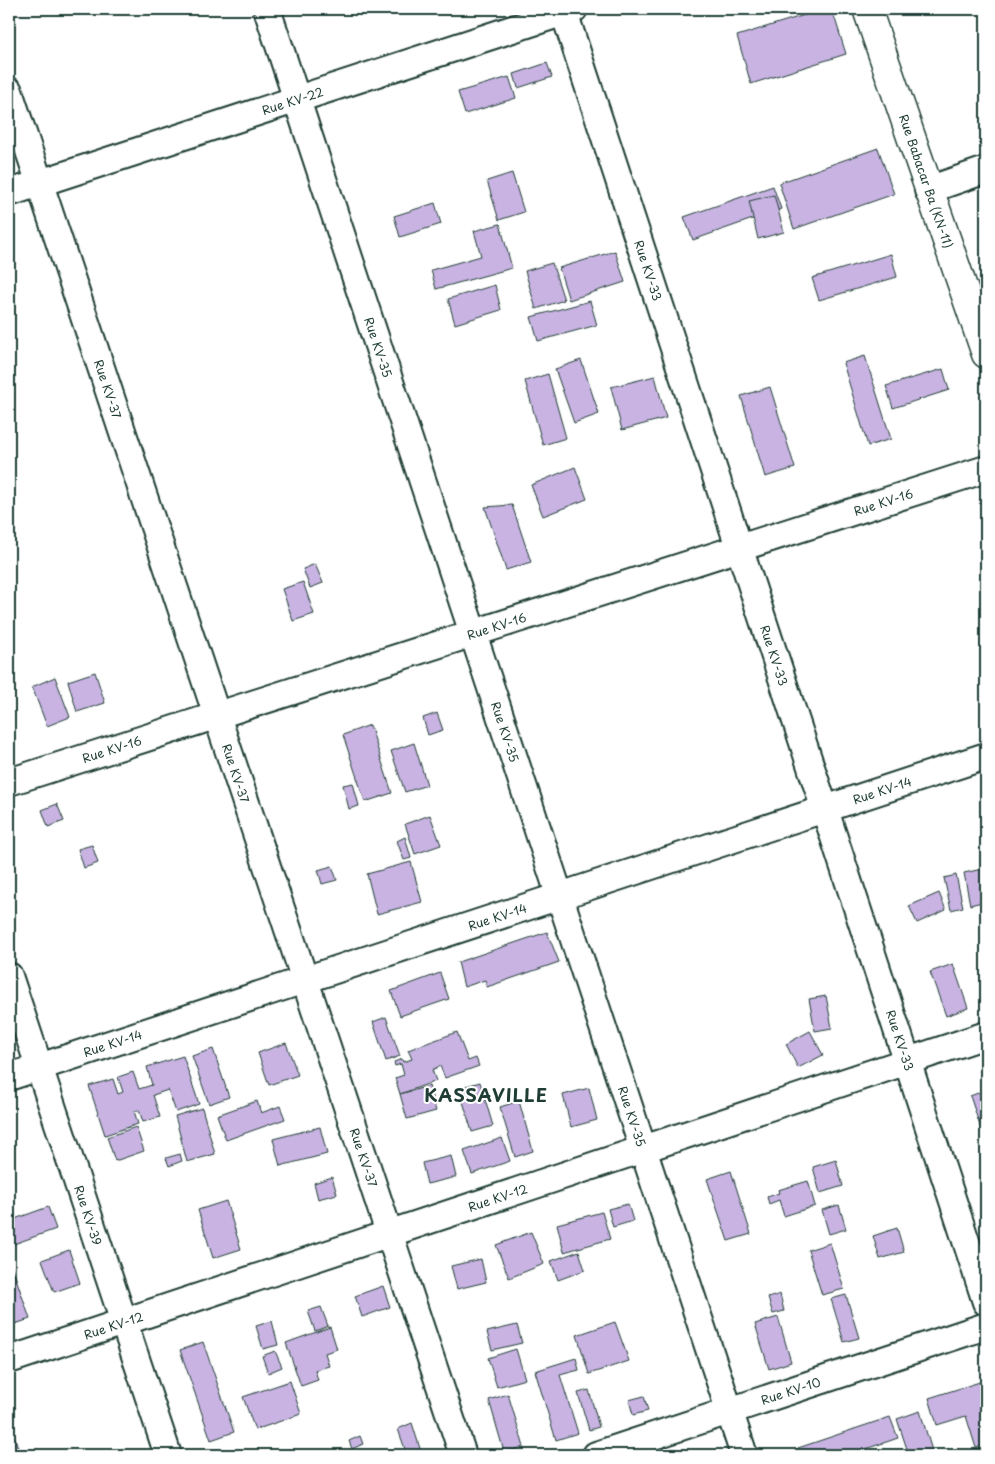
<svg xmlns="http://www.w3.org/2000/svg" width="995" height="1464" font-family="'Playpen Sans',sans-serif">
	<rect width="100%" height="100%" fill="#fff"/>
	<filter id="ink" filterUnits="userSpaceOnUse"><feTurbulence type="fractalNoise" baseFrequency=".02" numOctaves="2"/><feDisplacementMap in="SourceGraphic" scale="10" xChannelSelector="R" yChannelSelector="G"/><feConvolveMatrix kernelMatrix="1 2 1 2 8 2 1 2 1" color-interpolation-filters="sRGB"/></filter>
	<g filter="url(#ink)">
		<!-- building -->
		<g fill="#c8b3e2" stroke="#1f3d34">
			<path d="M824 9H832L846 54 751 84 737 36Z"/>
			<path d="M547 63 552 77 518 88 514 74Z"/>
			<path d="M509 77 516 98 465 114 458 92Z"/>
			<path d="M878 148 894 194 794 229 779 183Z"/>
			<path d="M512 173 524 212 499 220 487 181Z"/>
			<path d="M773 186 781 209 693 240 684 217Z"/>
			<path d="M774 195 784 232 758 239 749 201Z"/>
			<path d="M435 203 441 224 400 237 394 216Z"/>
			<path d="M500 224 512 268 436 289 431 270 481 256 474 231Z"/>
			<path d="M615 251 625 282 569 300 559 268Z"/>
			<path d="M891 254 897 277 819 300 812 278Z"/>
			<path d="M552 263 564 300 536 309 525 271Z"/>
			<path d="M495 285 501 310 455 324 448 299Z"/>
			<path d="M590 301 597 325 538 341 531 317Z"/>
			<path d="M865 356 891 439 868 446 843 363Z"/>
			<path d="M581 360 599 414 574 423 555 369Z"/>
			<path d="M943 369 949 390 893 408 886 386Z"/>
			<path d="M548 374 566 438 543 445 525 381Z"/>
			<path d="M655 376 666 418 622 430 611 387Z"/>
			<path d="M770 387 795 468 765 477 741 396Z"/>
			<path d="M575 467 587 499 543 516 531 485Z"/>
			<path d="M512 505 531 562 506 570 485 507Z"/>
			<path d="M315 564 323 583 310 588 303 569Z"/>
			<path d="M303 582 314 614 293 621 282 589Z"/>
			<path d="M95 672 105 703 77 712 68 681Z"/>
			<path d="M55 677 70 717 47 726 32 687Z"/>
			<path d="M437 713 443 730 428 735 423 718Z"/>
			<path d="M370 725 392 793 365 802 343 735Z"/>
			<path d="M414 743 427 785 405 792 391 751Z"/>
			<path d="M353 783 359 806 349 809 343 785Z"/>
			<path d="M57 804 64 821 48 827 42 810Z"/>
			<path d="M430 815 441 845 415 854 405 824Z"/>
			<path d="M405 837 411 858 404 860 397 841Z"/>
			<path d="M92 845 98 863 84 868 78 849Z"/>
			<path d="M411 862 422 902 377 914 367 874Z"/>
			<path d="M332 866 337 880 322 884 318 870Z"/>
			<path d="M982 869 986 901 970 905 964 873Z"/>
			<path d="M956 875 963 907 951 910 944 878Z"/>
			<path d="M939 893 946 910 917 923 909 906Z"/>
			<path d="M547 932 559 962 487 987 485 980 464 987 458 962Z"/>
			<path d="M953 964 968 1008 946 1016 930 972Z"/>
			<path d="M440 973 449 999 400 1016 391 991Z"/>
			<path d="M826 996 832 1028 815 1031 809 999Z"/>
			<path d="M386 1017 400 1056 386 1061 373 1022Z"/>
			<path d="M810 1031 823 1055 798 1068 786 1044Z"/>
			<path d="M457 1032 468 1061 476 1058 479 1066 445 1078 440 1066 432 1070 436 1081 400 1094 395 1078 404 1075 401 1064 395 1066 394 1062 402 1059 403 1062 412 1059 408 1050Z"/>
			<path d="M286 1043 298 1075 269 1085 258 1053Z"/>
			<path d="M213 1049 229 1097 209 1104 192 1056Z"/>
			<path d="M183 1056 199 1104 176 1112 168 1090 153 1095 160 1117 143 1122 139 1110 134 1111 138 1124 105 1135 89 1086 113 1079 118 1094 123 1092 118 1077 133 1072 139 1089 152 1085 147 1067Z"/>
			<path d="M480 1082 493 1126 472 1132 459 1088Z"/>
			<path d="M429 1086 436 1111 407 1119 400 1094Z"/>
			<path d="M589 1088 597 1120 571 1127 563 1095Z"/>
			<path d="M986 1090V1144L970 1096Z"/>
			<path d="M257 1101 261 1113 280 1106 285 1119 226 1140 217 1115Z"/>
			<path d="M519 1101 533 1151 515 1157 500 1107Z"/>
			<path d="M202 1108 215 1154 187 1162 175 1116Z"/>
			<path d="M136 1127 144 1151 115 1161 107 1137Z"/>
			<path d="M320 1127 327 1154 280 1166 273 1139Z"/>
			<path d="M502 1138 510 1161 472 1174 464 1151Z"/>
			<path d="M180 1154 182 1161 169 1166 166 1158Z"/>
			<path d="M451 1156 456 1177 427 1184 422 1163Z"/>
			<path d="M836 1160 843 1186 820 1193 813 1167Z"/>
			<path d="M731 1171 751 1234 728 1241 707 1179Z"/>
			<path d="M332 1177 337 1194 318 1199 314 1183Z"/>
			<path d="M808 1181 815 1206 784 1216 779 1200 769 1204 767 1197 779 1193 778 1190Z"/>
			<path d="M226 1201 241 1249 213 1258 198 1210Z"/>
			<path d="M628 1204 633 1221 613 1227 608 1209Z"/>
			<path d="M839 1205 846 1229 829 1234 822 1210Z"/>
			<path d="M48 1207 56 1229 11 1245 9 1221Z"/>
			<path d="M602 1212 610 1239 564 1252 557 1224Z"/>
			<path d="M897 1228 904 1252 880 1259 873 1236Z"/>
			<path d="M531 1232 544 1264 509 1278 496 1245Z"/>
			<path d="M830 1243 844 1289 822 1295 808 1250Z"/>
			<path d="M69 1250 80 1283 54 1292 42 1260Z"/>
			<path d="M579 1251 585 1270 558 1280 551 1261Z"/>
			<path d="M9 1258 30 1319 9 1326Z"/>
			<path d="M481 1259 486 1282 457 1289 451 1266Z"/>
			<path d="M383 1286 390 1307 362 1317 355 1296Z"/>
			<path d="M780 1294 784 1311 773 1314 768 1298Z"/>
			<path d="M846 1295 859 1338 844 1342 831 1299Z"/>
			<path d="M321 1307 328 1326 315 1331 308 1311Z"/>
			<path d="M778 1317 791 1362 769 1369 755 1324Z"/>
			<path d="M272 1321 278 1345 263 1349 256 1326Z"/>
			<path d="M615 1322 629 1361 589 1374 577 1335Z"/>
			<path d="M517 1325 522 1343 492 1350 487 1332Z"/>
			<path d="M330 1327 337 1349 325 1353 329 1366 315 1370 318 1380 301 1386 286 1343Z"/>
			<path d="M203 1342 234 1432 211 1440 180 1350Z"/>
			<path d="M516 1349 525 1379 497 1387 488 1358Z"/>
			<path d="M275 1351 282 1367 268 1373 262 1356Z"/>
			<path d="M576 1358 579 1370 560 1375 578 1433 556 1440 535 1371Z"/>
			<path d="M986 1380V1445L976 1448 966 1416 937 1425 929 1398Z"/>
			<path d="M290 1381 301 1414 255 1430 243 1397Z"/>
			<path d="M589 1390 599 1427 589 1430 578 1393Z"/>
			<path d="M508 1394 524 1447 504 1452 489 1400Z"/>
			<path d="M644 1396 648 1411 633 1415 629 1400Z"/>
			<path d="M920 1411 933 1454 909 1455 897 1419Z"/>
			<path d="M9 1414 16 1441 20 1455H9Z"/>
			<path d="M890 1417 898 1438 848 1455H801L798 1448Z"/>
			<path d="M412 1423 422 1455H407L398 1429Z"/>
			<path d="M360 1436 363 1444 352 1449 349 1441Z"/>
			<path d="M986 1447V1455H966Z"/>
			<path d="M898 1450 899 1455H882Z"/>
		</g>
		<g fill="none" stroke-linecap="round" stroke-linejoin="round">
			<defs>
				<g id="street">
					<path id="s1" d="M267 9 744 1455"/>
					<path id="s2" d="M563 9 986 1302"/>
					<path id="s3" d="M9 91 463 1455"/>
					<path d="M928 190 986 170"/>
					<path id="s4" d="M9 193 574 9"/>
					<path id="s5" d="M9 782 986 469"/>
					<path id="s6" d="M9 976 168 1455"/>
					<path id="s7" d="M9 1077 986 756"/>
					<path id="s8" d="M9 1360 986 1035"/>
					<path id="s9" d="M596 1455 986 1326"/>
				</g>
				<g id="secondary">
					<path id="s10" d="M867 9 986 354"/>
				</g>
			</defs>
			<!-- street casing -->
			<use href="#street" stroke="#1f3d34" stroke-width="30"/>
			<!-- secondary casing -->
			<use href="#secondary" stroke="#1f3d34" stroke-width="31"/>
			<!-- street -->
			<use href="#street" stroke="#fff" stroke-width="26"/>
			<!-- secondary -->
			<use href="#secondary" stroke="#fff" stroke-width="28"/>
		</g>
	</g>
	<g text-anchor="middle" dominant-baseline="central" stroke-width="4" stroke-linejoin="round" paint-order="stroke">
		<!-- street labels -->
		<g font-size="12" fill="#1f3d34" stroke="#fff">
			<text stroke="none"><textPath href="#s4" startOffset="298">Rue KV-22</textPath></text>
			<text stroke="none"><textPath href="#s10" startOffset="182">Rue Babacar Ba (KN-11)</textPath></text>
			<text stroke="none"><textPath href="#s2" startOffset="275">Rue KV-33</textPath></text>
			<text stroke="none"><textPath href="#s1" startOffset="356">Rue KV-35</textPath></text>
			<text stroke="none"><textPath href="#s3" startOffset="314">Rue KV-37</textPath></text>
			<text stroke="none"><textPath href="#s5" startOffset="918">Rue KV-16</textPath></text>
			<text stroke="none"><textPath href="#s5" startOffset="512">Rue KV-16</textPath></text>
			<text stroke="none"><textPath href="#s2" startOffset="680">Rue KV-33</textPath></text>
			<text stroke="none"><textPath href="#s1" startOffset="761">Rue KV-35</textPath></text>
			<text stroke="none"><textPath href="#s5" startOffset="108">Rue KV-16</textPath></text>
			<text stroke="none"><textPath href="#s3" startOffset="719">Rue KV-37</textPath></text>
			<text stroke="none"><textPath href="#s7" startOffset="919">Rue KV-14</textPath></text>
			<text stroke="none"><textPath href="#s7" startOffset="514">Rue KV-14</textPath></text>
			<text stroke="none"><textPath href="#s2" startOffset="1085">Rue KV-33</textPath></text>
			<text stroke="none"><textPath href="#s7" startOffset="109">Rue KV-14</textPath></text>
			<text stroke="none"><textPath href="#s1" startOffset="1166">Rue KV-35</textPath></text>
			<text stroke="none"><textPath href="#s3" startOffset="1124">Rue KV-37</textPath></text>
			<text stroke="none"><textPath href="#s8" startOffset="515">Rue KV-12</textPath></text>
			<text stroke="none"><textPath href="#s6" startOffset="252">Rue KV-39</textPath></text>
			<text stroke="none"><textPath href="#s8" startOffset="110">Rue KV-12</textPath></text>
			<text stroke="none"><textPath href="#s9" startOffset="205">Rue KV-10</textPath></text>
		</g>
		<!-- district labels -->
		<g font-size="18" font-weight="bold" letter-spacing="1" fill="#1f3d34" stroke="#fff">
			<text x="486" y="1094">KASSAVILLE</text>
		</g>
	</g>
	<!-- margin -->
	<rect width="995" height="1464" fill="none" stroke="#fff" stroke-width="30"/>
	<rect x="15" y="15" width="965" height="1434" fill="none" stroke="#1f3d34" stroke-width="2" filter="url(#ink)"/>
</svg>
